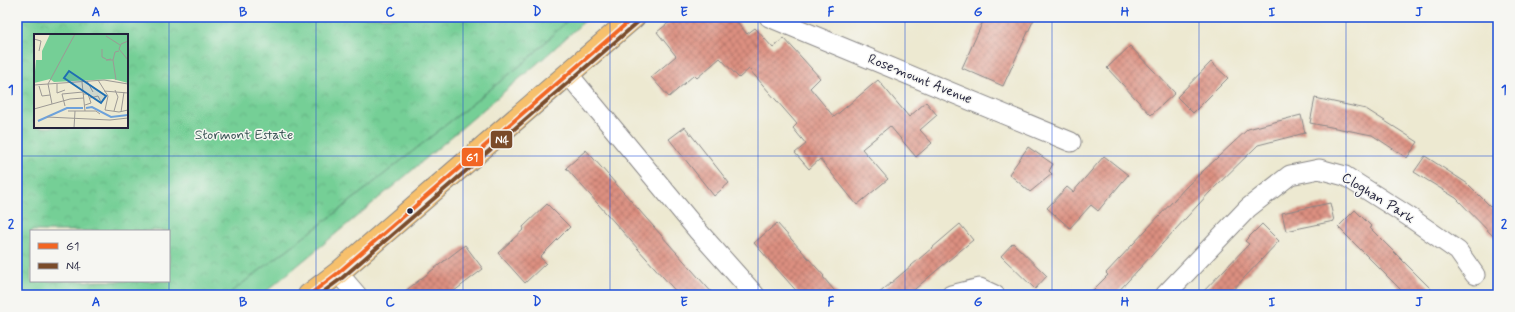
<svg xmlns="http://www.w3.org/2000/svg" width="1515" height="312" font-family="Mynerve,sans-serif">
	<defs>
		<pattern id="park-crowns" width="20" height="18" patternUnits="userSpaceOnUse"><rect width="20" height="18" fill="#75cf96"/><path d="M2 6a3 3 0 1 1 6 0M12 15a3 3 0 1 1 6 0" fill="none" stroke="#65b182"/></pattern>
		<pattern id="building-cross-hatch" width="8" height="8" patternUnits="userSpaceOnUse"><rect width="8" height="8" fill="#dc8f80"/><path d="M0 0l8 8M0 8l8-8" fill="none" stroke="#b2746a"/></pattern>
	</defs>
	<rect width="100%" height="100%" fill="#f6f6f2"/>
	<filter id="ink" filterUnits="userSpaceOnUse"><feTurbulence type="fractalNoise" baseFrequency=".025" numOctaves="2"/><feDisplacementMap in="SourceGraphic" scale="8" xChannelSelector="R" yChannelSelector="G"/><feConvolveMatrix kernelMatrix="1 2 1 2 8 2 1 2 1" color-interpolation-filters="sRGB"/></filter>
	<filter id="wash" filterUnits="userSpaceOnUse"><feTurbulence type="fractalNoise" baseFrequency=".012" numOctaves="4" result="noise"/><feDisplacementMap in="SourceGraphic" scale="16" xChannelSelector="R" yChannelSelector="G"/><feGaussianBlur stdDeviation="0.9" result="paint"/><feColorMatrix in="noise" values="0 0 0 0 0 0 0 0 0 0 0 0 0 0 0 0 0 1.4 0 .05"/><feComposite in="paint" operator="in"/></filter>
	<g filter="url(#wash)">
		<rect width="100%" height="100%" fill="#ede9d1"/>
		<!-- grass -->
		<path fill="#75cf96" stroke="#4c7868" d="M571 17H589L546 56 403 178 262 295H227L333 215 527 60Z"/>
		<!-- park -->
		<path fill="url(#park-crowns)" stroke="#4c7868" fill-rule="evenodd" d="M17 17H571L527 60 333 215 227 295H17ZM35 35H127V127H35ZM31 231H169V281H31Z"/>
		<g id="blocks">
			<!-- building -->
			<g fill="url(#building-cross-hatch)">
				<path d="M676 17H733L747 34 755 28 773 48 784 38 820 78 810 88 834 117 878 80 909 117 926 102 937 115 920 130 932 143 916 157 890 126 862 149 888 179 857 205 820 159 809 169 795 153 806 144 793 128 797 124 749 69 739 78 720 58 697 78 694 75 669 97 651 77 676 56 657 32Z"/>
				<path d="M985 17H1035L1003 86 962 68Z"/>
				<path d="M1130 46 1175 93 1151 115 1107 68Z"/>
				<path d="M1211 62 1228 78 1193 113 1177 97Z"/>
				<path d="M1315 98 1366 109 1418 142 1407 158 1372 135 1310 123Z"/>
				<path d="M1301 115 1305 133 1258 145 1210 192 1115 295H1088L1108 275 1106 273 1187 186 1248 129Z"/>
				<path d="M685 127 729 183 714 196 669 139Z"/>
				<path d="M1028 147 1053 164 1049 171 1052 174 1030 192 1009 174Z"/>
				<path d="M586 150 714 295H679L566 168Z"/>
				<path d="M1104 156 1128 175 1098 211 1091 205 1070 228 1047 208 1067 187 1073 192Z"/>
				<path d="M1425 156 1468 184 1498 214V241L1456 198 1414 172Z"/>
				<path d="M1330 203 1334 221 1286 231 1282 213Z"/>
				<path d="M547 204 570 227 540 257 546 263 525 283 498 253 524 229 523 227Z"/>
				<path d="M1355 210 1372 227 1370 228 1437 295H1406L1338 227Z"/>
				<path d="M777 223 824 276 823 277 838 295H800L754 243Z"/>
				<path d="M960 224 973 240 936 271 908 295H877Z"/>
				<path d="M1262 224 1279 241 1228 295H1200L1249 244 1245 241Z"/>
				<path d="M1013 243 1047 276 1035 289 1001 256Z"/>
				<path d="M465 245 483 269 449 295H400Z"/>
			</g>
		</g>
	</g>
	<g filter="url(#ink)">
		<use href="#blocks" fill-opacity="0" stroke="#888686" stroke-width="1"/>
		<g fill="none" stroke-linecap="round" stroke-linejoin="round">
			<defs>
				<g id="minor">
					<path d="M769 17 1071 142"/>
					<path d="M569 75 698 231 755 295"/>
					<path d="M338 273 357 295"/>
					<path d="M951 295 980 288 995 295"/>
					<path d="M1165 295 1248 208 1290 175 1319 169 1345 176 1408 216 1458 251 1475 275"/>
				</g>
				<path id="trunk" d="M309 295 338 273 634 17"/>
			</defs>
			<!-- minor casing -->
			<use href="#minor" stroke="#888686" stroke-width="21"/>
			<!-- trunk casing -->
			<use href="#trunk" stroke="#888686" stroke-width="24"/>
			<!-- minor -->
			<use href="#minor" stroke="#fff" stroke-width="19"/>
			<!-- trunk -->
			<use href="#trunk" stroke="#f7c06c" stroke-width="22"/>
			<defs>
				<path id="bus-1" d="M309 295 338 273 634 17"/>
				<path id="bus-2" d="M319 295 342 278 638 22"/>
			</defs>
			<!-- bus-1 casing -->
			<use href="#bus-1" stroke="#f6f6f2" stroke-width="7"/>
			<!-- bus-2 casing -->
			<use href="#bus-2" stroke="#f6f6f2" stroke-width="7"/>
			<!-- bus-1 -->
			<use href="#bus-1" stroke="#f26522" stroke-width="4"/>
			<!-- bus-2 -->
			<use href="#bus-2" stroke="#7a4b2a" stroke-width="4"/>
		</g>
	</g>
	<!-- grid -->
	<path fill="none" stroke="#1d4ed8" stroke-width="1" stroke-opacity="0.55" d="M169 17V295M316 17V295M463 17V295M610 17V295M758 17V295M905 17V295M1052 17V295M1199 17V295M1346 17V295M17 156H1498"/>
	<!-- markers -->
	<circle fill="#22223b" stroke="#f6f6f2" stroke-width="1.5" cx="410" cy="211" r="3.5"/>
	<g text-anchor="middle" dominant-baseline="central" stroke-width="3" stroke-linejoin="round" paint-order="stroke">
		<!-- street labels -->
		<g font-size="14" fill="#22223b" stroke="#f6f6f2">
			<text transform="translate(920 79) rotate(22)">Rosemount Avenue</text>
			<text transform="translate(1378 198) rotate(32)">Cloghan Park</text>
		</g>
		<!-- park labels -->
		<g font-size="14" fill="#3b5656" stroke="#f6f6f2">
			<text x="244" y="135">Stormont Estate</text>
		</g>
	</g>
	<!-- overview -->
	<g transform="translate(34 34)">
		<rect width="94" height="94" fill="#ede9d1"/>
		<path d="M16 0H94V49L79 45 20 48 16 45 0 49 2 26H8V17Z" fill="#75cf96"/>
		<path fill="none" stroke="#6ea2db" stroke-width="2" d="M52 74 58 73 77 83 94 81M4 87 33 74H49"/>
		<path fill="none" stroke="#9c9995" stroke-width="1" d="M72 2 86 11M0 5 7 7 5 17M94 7 87 10 85 15 94 26M68 15V23L72 25M77 25 72 26H79M64 46 74 62 71 76 85 78 94 76M82 46 79 26 81 18 85 17M53 47 59 58M48 48 51 77M14 50 41 0M14 50 18 70M23 50V59L31 56M0 51 70 46 94 50M5 52 8 62 16 61M70 57 94 59M49 60H54L57 69 51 71M56 64 64 62 67 68M31 72 28 60 49 58M0 75 36 65 50 64M34 77H62L66 80M80 77 84 63 81 56M87 78 90 58M13 83 76 86 94 84M6 94H31M40 94 41 77"/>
		<path fill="#1f6fb2" fill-opacity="0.15" stroke="#1f6fb2" stroke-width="2" d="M35 37 72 62 67 69 30 44Z"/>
		<rect width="94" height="94" fill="none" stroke="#22223b" stroke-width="2"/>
	</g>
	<g stroke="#f6f6f2" stroke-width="1.5">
		<rect x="490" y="130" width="23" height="19" rx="4" fill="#7a4b2a"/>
		<rect x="461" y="147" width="23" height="20" rx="4" fill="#f26522"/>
	</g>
	<g font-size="11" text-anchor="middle" font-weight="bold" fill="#fff">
		<text x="502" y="144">N4</text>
		<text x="472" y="161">G1</text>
	</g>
	<!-- margin -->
	<rect width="1515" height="312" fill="none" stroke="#f6f6f2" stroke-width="44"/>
	<!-- legend -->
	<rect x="30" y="230" width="140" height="52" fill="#f6f6f2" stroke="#a1a1a9"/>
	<rect x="38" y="243" width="20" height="6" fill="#f26522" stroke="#a1a1a9"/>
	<text x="66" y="250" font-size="12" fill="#22223b">G1</text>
	<rect x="38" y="263" width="20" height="6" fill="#7a4b2a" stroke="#a1a1a9"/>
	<text x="66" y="270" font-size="12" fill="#22223b">N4</text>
	<rect x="22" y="22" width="1471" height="268" fill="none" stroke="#1d4ed8" stroke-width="1.5"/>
	<g font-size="13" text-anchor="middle" font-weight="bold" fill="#1d4ed8">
		<text x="96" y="16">A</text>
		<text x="243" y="16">B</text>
		<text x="390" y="16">C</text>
		<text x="537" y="16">D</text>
		<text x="684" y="16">E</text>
		<text x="831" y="16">F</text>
		<text x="978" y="16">G</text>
		<text x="1125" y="16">H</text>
		<text x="1272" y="16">I</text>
		<text x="1419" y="16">J</text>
		<text x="11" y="94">1</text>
		<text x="1504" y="94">1</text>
		<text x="11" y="228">2</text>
		<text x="1504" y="228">2</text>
		<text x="96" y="306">A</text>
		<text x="243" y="306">B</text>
		<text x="390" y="306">C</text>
		<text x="537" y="306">D</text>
		<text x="684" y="306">E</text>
		<text x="831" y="306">F</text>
		<text x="978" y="306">G</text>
		<text x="1125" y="306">H</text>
		<text x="1272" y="306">I</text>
		<text x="1419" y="306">J</text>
	</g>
</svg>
